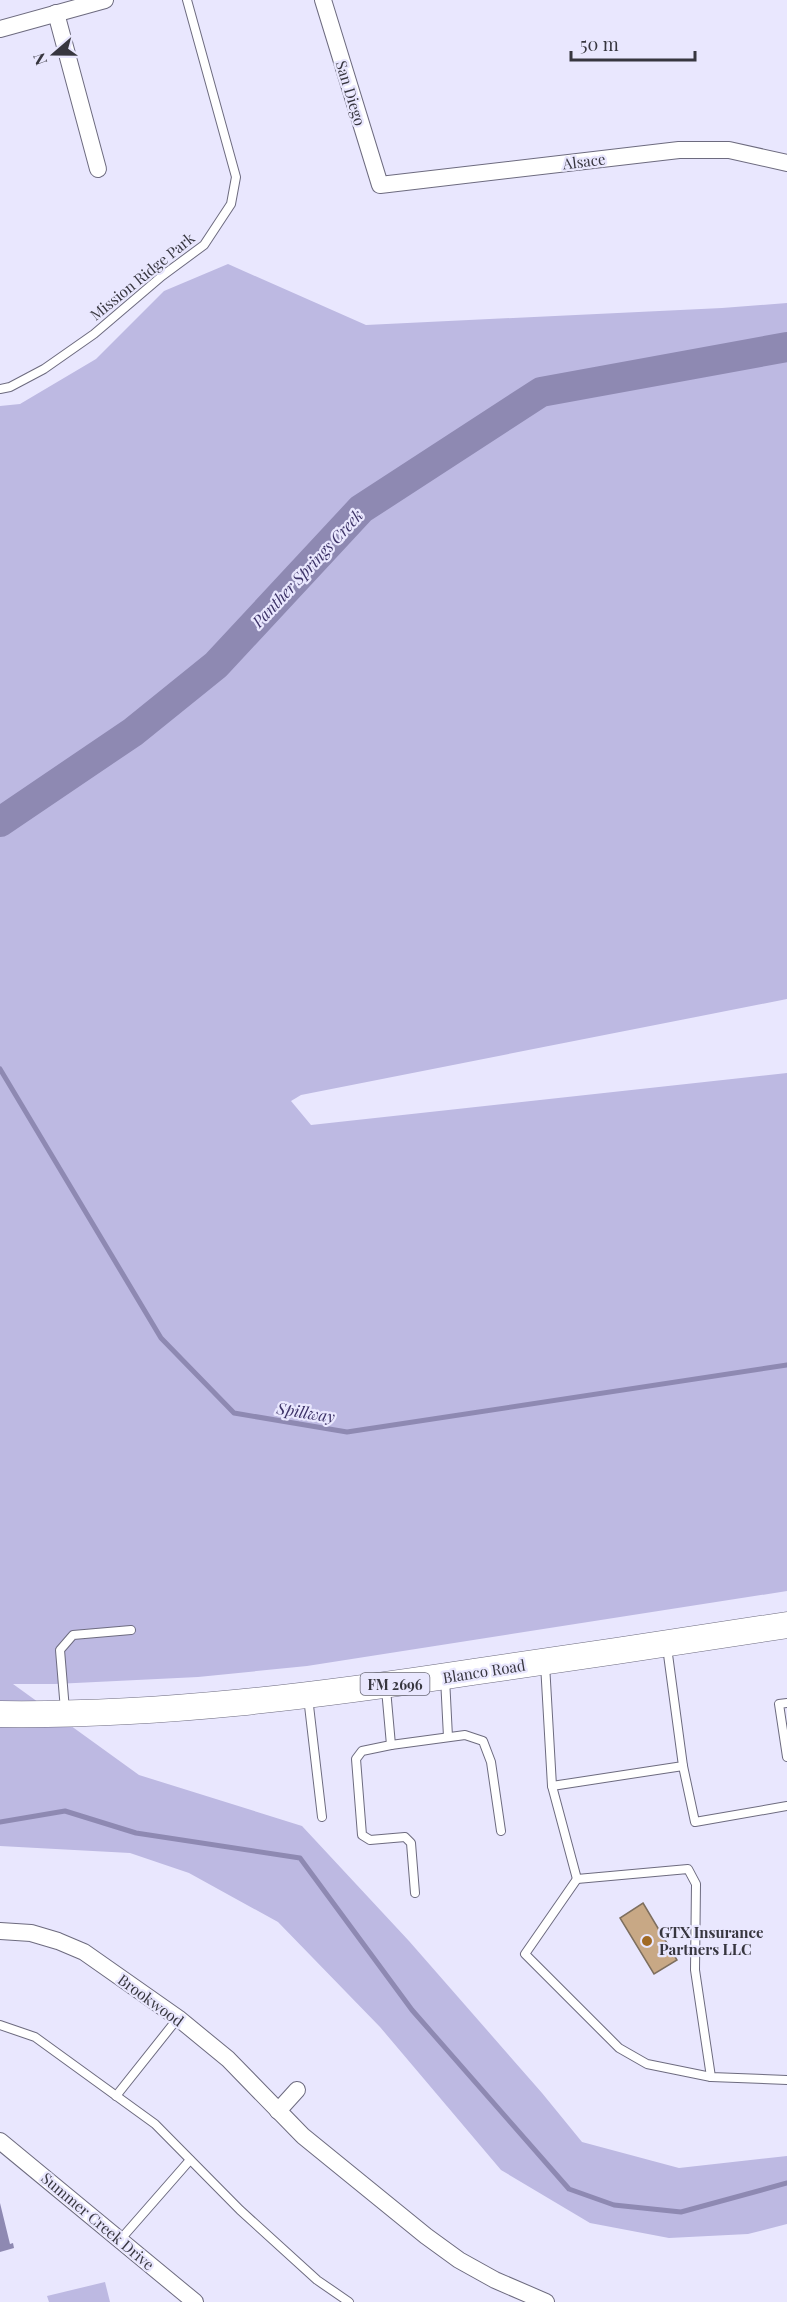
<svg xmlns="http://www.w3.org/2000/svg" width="787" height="2302" font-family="'Playfair Display',serif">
	<rect width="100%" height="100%" fill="#e9e7fe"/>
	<!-- green -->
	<g fill="#bdb9e2">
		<path d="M228 264 366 325 722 308 787 303V999L301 1095 291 1101 311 1125 787 1073V1591L307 1666 198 1677 55 1684H13L139 1775 302 1826 409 1941 542 2093 582 2142 679 2168 787 2156V2224L748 2234 669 2238 590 2223 501 2170 380 2027 278 1922 189 1873 130 1853 0 1846V406L20 404 96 359 164 291Z"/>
		<path d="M105 2282 110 2302H49L47 2296Z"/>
	</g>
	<!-- water -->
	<path fill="#8e89b2" d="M0 2203 10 2244 13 2243 14 2248 0 2252Z"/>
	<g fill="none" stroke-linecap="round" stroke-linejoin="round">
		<!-- stream -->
		<g stroke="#8e89b2" stroke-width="5">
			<path d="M0 1069 161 1338 234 1413 347 1432 787 1365"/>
			<path d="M0 1822 65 1811 136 1833 300 1858 412 2010 569 2189 614 2205 681 2212 787 2183"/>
		</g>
		<!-- river -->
		<path stroke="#8e89b2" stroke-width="30" d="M0 822 133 732 216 665 361 509 541 392 787 347"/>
	</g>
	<!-- building -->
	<path fill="#c8a885" stroke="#7e6f5f" stroke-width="1.5" d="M643 1903 677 1960 654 1974 620 1918Z"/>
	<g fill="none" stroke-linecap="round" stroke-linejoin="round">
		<defs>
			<g id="service">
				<path d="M0 389 10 387 44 369 94 334 162 276 204 245 231 204 236 177 187 0"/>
				<path d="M545 1664 552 1786 577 1879 688 1869 696 1884 695 1970 711 2077 787 2080"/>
				<path d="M445 1678 448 1737"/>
				<path d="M386 1689 391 1745 362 1751 356 1759 362 1835 370 1840 405 1837 411 1843 415 1893"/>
				<path d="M308 1697 322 1817"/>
				<path d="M787 1703 779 1704 787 1757"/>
				<path d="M65 1710 60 1650 73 1635 131 1630"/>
				<path d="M391 1745 465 1735 483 1741 491 1762 501 1831"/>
				<path d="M683 1766 695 1822 787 1806"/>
				<path d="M552 1786 683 1766 667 1647"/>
				<path d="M577 1879 525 1954 619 2048 647 2064 711 2077"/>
				<path d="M0 2025 35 2037 155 2124 240 2210 317 2280 349 2302"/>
				<path d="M116 2096 178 2018"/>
				<path d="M120 2240 190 2160"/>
			</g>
			<g id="minor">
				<path d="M323 0 380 185 679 150H729L787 163"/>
				<path d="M56 13 98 169"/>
				<path d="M0 29 105 0"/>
				<path d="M0 1931 31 1933 58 1941 84 1952 178 2018 228 2059 303 2136 426 2236 459 2260 495 2280 546 2302"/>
				<path d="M278 2111 297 2090"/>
				<path d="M0 2141 195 2302"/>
			</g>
			<path id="primary" d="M0 1714C159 1716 316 1696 473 1672 578 1657 682 1641 787 1625"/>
		</defs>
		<!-- service casing -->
		<use href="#service" stroke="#6d6b7f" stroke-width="10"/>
		<!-- minor casing -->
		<use href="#minor" stroke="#6d6b7f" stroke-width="18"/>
		<!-- primary casing -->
		<use href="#primary" stroke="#6d6b7f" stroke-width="27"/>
		<!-- service -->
		<use href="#service" stroke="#fff" stroke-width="8"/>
		<!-- minor -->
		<use href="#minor" stroke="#fff" stroke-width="16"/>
		<!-- primary -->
		<use href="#primary" stroke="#fff" stroke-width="26"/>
	</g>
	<!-- markers -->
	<circle fill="#a16a25" stroke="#e9e7fe" stroke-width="2" cx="647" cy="1941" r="6"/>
	<g text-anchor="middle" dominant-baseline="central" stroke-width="4.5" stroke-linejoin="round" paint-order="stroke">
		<!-- shield labels -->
		<rect fill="#e9e7fe" stroke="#6c6b78" stroke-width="1.5" x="360.5" y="1673" width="69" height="22" rx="4.5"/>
		<g font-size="14" font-weight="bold" fill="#37363f">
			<text x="395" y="1684">FM 2696</text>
		</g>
		<!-- street labels -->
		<g font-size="15" fill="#37363f" stroke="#e9e7fe">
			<text transform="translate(351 93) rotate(73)">San Diego</text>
			<text transform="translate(584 161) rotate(-7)">Alsace</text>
			<text transform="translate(142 276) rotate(-39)">Mission Ridge Park</text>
			<text transform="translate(484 1671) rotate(-9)">Blanco Road</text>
			<text transform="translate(151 2000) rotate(36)">Brookwood</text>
			<text transform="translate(98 2221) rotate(40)">Summer Creek Drive</text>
		</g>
		<!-- poi labels -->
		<g font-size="15" font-weight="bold" fill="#37363f" stroke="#e9e7fe" text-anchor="start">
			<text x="659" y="1932">GTX Insurance<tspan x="659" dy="17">Partners LLC</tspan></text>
		</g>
		<!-- water labels -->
		<g font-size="16" font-style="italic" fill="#3c3267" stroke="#e9e7fe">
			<text transform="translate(307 568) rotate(-47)">Panther Springs Creek</text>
			<text transform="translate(306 1412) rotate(9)">Spillway</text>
		</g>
	</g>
	<!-- north arrow -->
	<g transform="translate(54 54) rotate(250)" stroke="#e9e7fe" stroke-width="4.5" paint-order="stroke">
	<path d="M0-4.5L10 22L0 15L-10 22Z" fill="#37363f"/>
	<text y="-9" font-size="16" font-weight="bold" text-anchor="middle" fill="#37363f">N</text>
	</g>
	<!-- scale -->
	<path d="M571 51v9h124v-9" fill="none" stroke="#37363f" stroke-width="3"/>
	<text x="580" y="51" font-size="18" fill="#37363f" stroke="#e9e7fe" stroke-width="4.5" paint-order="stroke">50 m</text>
</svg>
